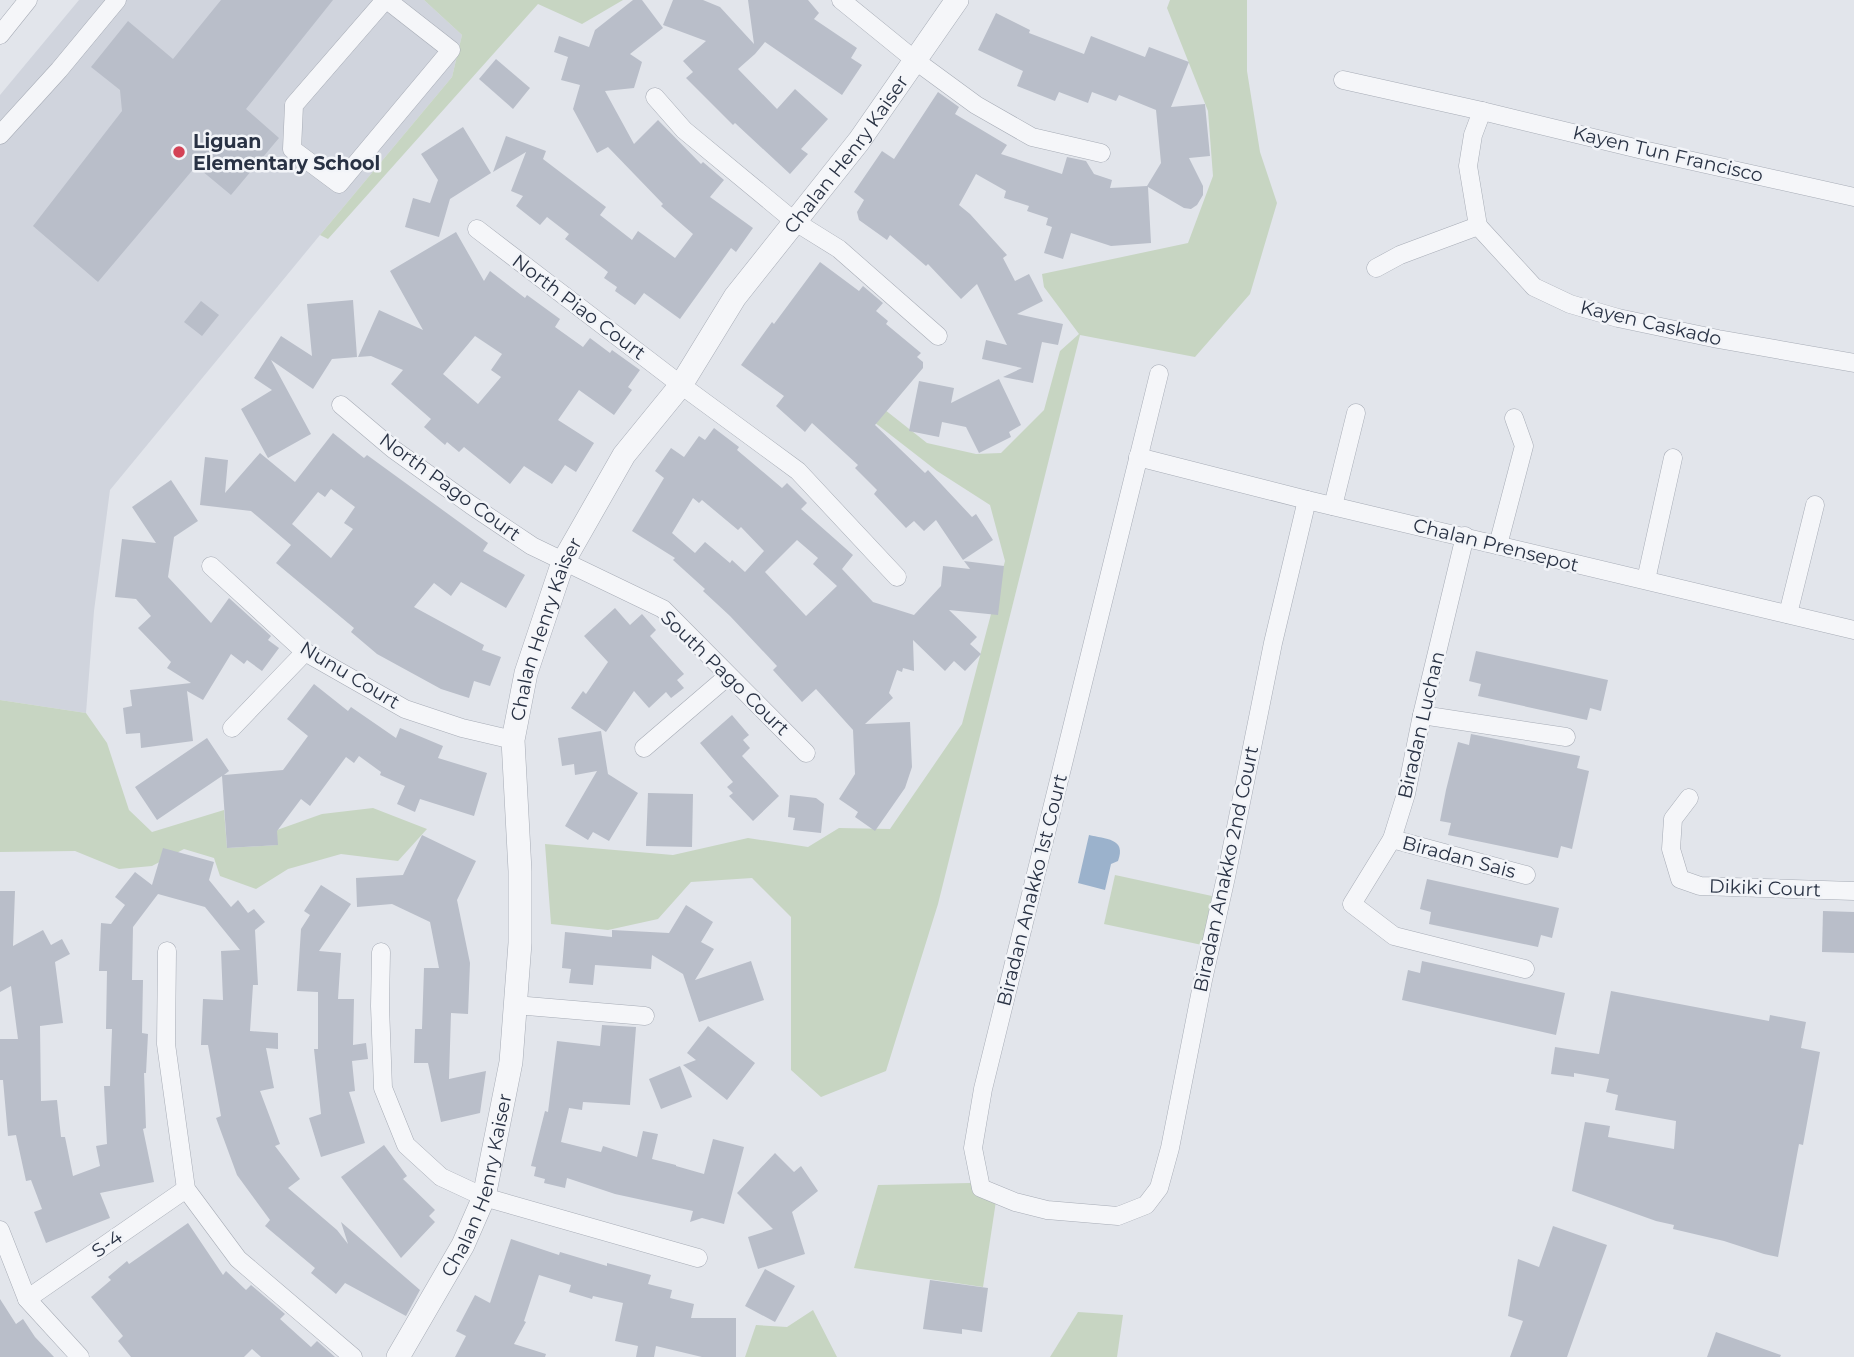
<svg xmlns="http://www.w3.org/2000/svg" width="1854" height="1357" font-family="Montserrat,sans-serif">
	<rect width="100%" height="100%" fill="#e2e5eb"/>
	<!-- built -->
	<path fill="#d0d4dd" d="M79 0H424L462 35 452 77 320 235 110 490 94 611 86 713 0 700V95Z"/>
	<!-- green -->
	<g fill="#c7d5c2">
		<path d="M424 0H623L582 24 538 4 328 239 320 235 452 77 462 35Z"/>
		<path d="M1170 0H1247V71L1260 152 1277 203 1250 294 1195 357 1080 335 938 904 886 1071 821 1097 791 1070V917L752 878 691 882 658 919 608 930 551 924 545 844 673 855 748 838 808 847 839 828 890 829 962 724 1005 561 990 505 937 471 865 415 861 391 927 443 976 454 1001 453 1044 410 1060 351 1079 334 1044 287 1042 274 1188 243 1213 176 1208 111 1167 8Z"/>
		<path d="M0 700 86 713 107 743 129 810 152 832 224 810 227 848 277 845V830L322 814 373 808 427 829 398 861 341 854 288 869 256 889 220 876 214 858 184 849 152 866 119 869 75 851 0 852Z"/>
		<path d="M1115 875 1212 896 1202 945 1104 924Z"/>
		<path d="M970 1183 996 1201 983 1287 854 1268 878 1185Z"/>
		<path d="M813 1310 837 1357H745L756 1325 787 1327Z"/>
		<path d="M1078 1312 1123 1315 1117 1357H1050Z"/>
	</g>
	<!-- water -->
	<path fill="#9bb2cc" d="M1089 835C1105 839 1127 838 1118 861L1111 864 1105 890 1078 883Z"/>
	<!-- building -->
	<g fill="#b9bec9" fill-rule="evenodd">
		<path d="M221 0H333L246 109 279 138 231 195 196 166 98 282 33 226 122 111 120 90 91 67 128 21 173 59Z"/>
		<path d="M633 0H642L663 28 630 54 642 62 634 88 605 91 634 144 658 120 701 164 703 162 724 180 710 197 753 228 736 252 731 248 680 319 644 293 635 305 615 291 617 287 604 278 608 272 565 239 569 234 547 217 540 225 516 206 523 196 511 191 526 152 493 172 506 136 546 151 543 159 606 207 600 215 632 240 638 231 675 258 693 234 661 206 663 204 608 147 597 153 573 109 580 85 561 80 568 57 554 52 559 36 589 47 595 30Z"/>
		<path d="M673 0H703L720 7 754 44 748 0H808L819 13 814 19 857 48 851 58 862 65 842 95 765 42 755 54 738 69 777 109 795 89 828 119 801 149 808 154 790 174 735 123 733 125 686 78 693 72 683 61 706 41 663 25Z"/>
		<path d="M996 13 1030 30 1029 33 1084 54 1091 36 1145 57 1149 47 1189 62 1171 107 1205 104 1210 156 1189 158 1203 186V195L1197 205 1191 209 1184 208 1148 187 1151 243 1111 246 1071 233 1063 259 1044 253 1052 227 1046 225 1048 218 1027 211 1029 206 1004 198 1006 191 976 174 959 205 970 214 1007 255 1003 258 1015 281 1029 274 1043 301 1017 314 1063 324 1058 345 1042 342 1033 383 1003 377 1022 368 982 359 986 340 1007 345 977 284 961 299 928 264 926 266 890 235 887 240 859 220 857 212 864 200 854 192 882 151 894 159 938 92 959 107 955 114 1007 145 1001 154 1062 174 1067 157 1086 161 1094 174 1112 180 1110 188 1147 186 1161 163 1156 110 1119 95 1116 101 1092 92 1088 103 1059 92 1055 101 1017 86 1023 71 978 50Z"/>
		<path d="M496 59 530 88 513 109 479 79Z"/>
		<path d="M463 127 491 173 450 199 439 237 405 227 413 198 430 203 438 180 421 154Z"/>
		<path d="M456 232 484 281 490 271 525 298 527 295 560 319 555 327 583 347 590 338 610 353 612 350 640 370 628 387 632 390 614 415 579 390 558 420 594 443 576 472 565 465 552 484 524 466 510 484 464 447 459 452 447 442 445 445 424 427 431 419 391 384 403 370 371 356 358 357 379 310 423 330 390 271ZM475 336 502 354 491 370 501 377 478 404 443 374Z"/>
		<path d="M820 262 859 291 863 286 883 303 876 311 888 321 886 324 921 353 917 357 923 362V368L875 425 925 473 928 470 972 517 976 514 993 540 963 560 936 520 924 531 914 521 906 528 874 494 877 490 855 468 858 465 812 423 805 432 776 406 784 396 741 365 772 322 774 324Z"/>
		<path d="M353 300 357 357 332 359 313 389 271 360 311 434 268 458 241 409 272 390 254 378 281 336 312 356 307 304Z"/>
		<path d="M201 301 219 315 202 336 184 322Z"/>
		<path d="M999 379 1021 425 1009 432 1011 437 979 453 966 427 942 422 939 437 909 431 919 381 954 388 951 403Z"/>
		<path d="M714 428 739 447 737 450 782 488 787 483 807 503 801 509 853 555 842 569 873 602 914 615 941 586 943 566 970 569 964 561 1004 566 998 615 949 610 977 637 970 644 981 654 965 671 954 661 945 671 913 640 914 671 903 668 902 672 897 670 889 693 893 698 865 724 910 722 912 767 905 788 875 831 855 817 858 812 839 799 855 774 853 730 816 689 802 702 773 670 777 666 730 616 703 591 705 589 673 560 675 558 632 531 664 478 655 471 671 448 684 457 699 436 705 440ZM693 498 699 503 702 500 738 530 741 527 764 551 745 572 732 560 730 563 705 542 695 553 672 533ZM797 540 818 558 813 564 837 586 806 616 765 572Z"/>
		<path d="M333 433 364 458 367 455 488 543 483 551 525 575 506 608 461 582 451 596 434 583 414 607 484 645 482 650 501 657 490 686 474 681 469 698 441 689 377 654 351 632 354 628 276 563 291 545 251 511 200 505 205 457 228 460 225 493 260 453 295 482ZM331 489 355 507 344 523 353 529 331 558 292 524 318 492 325 497Z"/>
		<path d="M171 480 198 521 174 537 168 577 211 623 229 598 271 636 268 640 279 648 262 671 247 660 244 664 231 654 203 700 187 691 193 741 141 748 140 733 126 734 123 708 132 706 130 690 191 683 167 668 171 662 138 628 151 616 136 599 115 597 122 539 156 543 132 507Z"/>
		<path d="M615 608 630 625 642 614 656 630 650 636 684 674 677 680 684 688 671 698 666 692 649 708 634 691 606 732 571 708 583 691 586 694 608 662 584 636Z"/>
		<path d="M1476 651 1608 680 1601 711 1590 708 1587 720 1478 696 1481 684 1469 681Z"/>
		<path d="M314 684 348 711 351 707 396 738 400 728 443 746 438 758 487 773 474 816 420 799 415 812 397 804 405 786 380 775 381 772 359 756 354 763 346 757 310 806 301 799 277 831 278 845 227 848 222 776 157 820 135 787 207 738 229 771 224 775 283 770 308 736 287 719Z"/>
		<path d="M732 715 749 735 743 740 750 748 742 756 779 796 753 821 729 796 733 793 727 787 733 782 700 743Z"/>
		<path d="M601 731 608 774 638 793 609 841 593 832 588 840 565 826 597 771 575 775 574 764 562 766 558 738Z"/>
		<path d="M1471 734 1580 756 1577 768 1589 771 1572 849 1561 846 1558 858 1448 835 1451 823 1440 821 1446 790 1458 742 1469 745Z"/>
		<path d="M648 793 693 794 692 847 646 846Z"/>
		<path d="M790 795 816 798 824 804 821 833 793 830 795 818 788 817Z"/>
		<path d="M422 835 476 861 457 900 470 963 468 1014 451 1013 449 1079 486 1071 480 1113 441 1122 428 1063H414L415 1029H422L424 968H439L430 922 392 904 357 907 356 878 403 875Z"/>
		<path d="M163 848 214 862 209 880 231 907 238 900 248 913 254 909 265 922 255 930 258 985H253L250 1031 278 1033V1049L266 1048 274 1088 260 1091 280 1144 275 1146 300 1179 288 1188 337 1230 348 1244 341 1222 420 1290 406 1316 345 1283 336 1294 311 1273 315 1268 265 1226 270 1220 237 1175 216 1118 221 1116 208 1045H201L203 999 223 1000 221 951 240 950 205 907 158 894 133 927 132 980H143L142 1033 148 1034 146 1073H144L146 1128 143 1129 154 1182 100 1193 110 1218 46 1243 34 1212 42 1209 31 1180 26 1181 16 1135 8 1136 3 1080H0V1039H18L11 986 0 992V891H15L13 946 43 930 51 945 62 939 70 954 55 962 63 1023 40 1026 41 1101 57 1100 61 1137H65L73 1176 100 1166 96 1146 107 1144 104 1086H110L112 1029H106L107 971H99L101 923 111 924 125 905 115 897 135 872 152 885Z"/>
		<path d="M1427 879 1559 908 1552 938 1541 935 1538 947 1429 924 1431 912 1420 909Z"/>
		<path d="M321 885 351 904 319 951 341 953 338 999H354L353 1045 366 1043 368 1059 352 1061 355 1091 349 1092 365 1143 321 1157 309 1118 321 1114 314 1049H318V992L297 991 301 929 310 915 304 911Z"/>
		<path d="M686 905 713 922 701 942 714 949 695 980 751 961 764 1000 699 1022 683 974 652 955 651 969 595 965 593 985 569 983 571 969 562 968 565 932 612 937V930L669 933Z"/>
		<path d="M1823 911 1854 912V953L1822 952Z"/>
		<path d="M1422 961 1565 993 1556 1035 1402 1000 1408 970 1420 973Z"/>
		<path d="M1611 991 1769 1021 1770 1015 1806 1022 1801 1048 1820 1052 1803 1145 1799 1144 1778 1257 1764 1254 1724 1241 1673 1229 1674 1225 1656 1221 1572 1191 1585 1122 1610 1126 1608 1137 1674 1149 1676 1121 1615 1110 1618 1095 1606 1092 1609 1079 1574 1073V1077L1551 1074 1555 1047 1599 1054Z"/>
		<path d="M602 1025 636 1027 630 1105 583 1102 582 1110 569 1108 561 1142 601 1152 603 1146 637 1157 643 1131 658 1134 652 1159 676 1165V1166L704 1174 713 1139 744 1147 724 1224 702 1218 690 1222 693 1211 615 1194 567 1178 565 1188 544 1183 545 1179 534 1176 536 1167 531 1166 545 1111 548 1112 557 1041 600 1046Z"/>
		<path d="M708 1026 755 1063 727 1100 683 1065 696 1060 687 1053Z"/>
		<path d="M680 1066 692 1097 661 1109 649 1079Z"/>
		<path d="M384 1145 407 1176 403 1179 435 1210 429 1216 435 1222 401 1258 341 1177Z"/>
		<path d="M775 1153 794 1172 801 1166 818 1191 792 1212 805 1254 758 1269 748 1237 773 1229 737 1193Z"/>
		<path d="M188 1223 223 1275 226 1271 246 1290 251 1285 285 1314 280 1319 311 1347 317 1341 335 1357H261L252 1349 244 1357H131L118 1341 123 1336 91 1297 111 1280 108 1277 127 1261 129 1264Z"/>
		<path d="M1553 1226 1607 1245 1567 1357H1510L1523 1321 1508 1316 1518 1259 1539 1267Z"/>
		<path d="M511 1239 559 1255 560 1252 607 1266V1263L651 1275 648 1284 672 1290 670 1298 694 1304 691 1318H736V1357H702L656 1346 654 1357H636L638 1346 615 1341 623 1303 593 1296 592 1299 569 1292 571 1285 539 1275 524 1321 526 1322 514 1344 546 1354 545 1357H455L466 1336 456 1331 475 1295 490 1303Z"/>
		<path d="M765 1269 795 1286 775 1322 745 1306Z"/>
		<path d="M930 1280 988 1288 982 1332 962 1329V1334L923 1329Z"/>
		<path d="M0 1299 16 1324 23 1319 35 1337 54 1357H0Z"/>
		<path d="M1716 1332 1781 1355 1780 1357H1707Z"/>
	</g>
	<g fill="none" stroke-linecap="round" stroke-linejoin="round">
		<defs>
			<g id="minor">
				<path d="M385 0 294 105 292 149 339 184 451 50 387 0"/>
				<path d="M841 0 916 61 976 105 1032 137 1101 153"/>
				<path d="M0 35 28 0"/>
				<path d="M1343 80 1482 111 1643 150 1854 197"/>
				<path d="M655 97 684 130 794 221 839 249 938 336"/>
				<path d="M0 135 59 70 117 0"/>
				<path d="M1478 226 1534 287 1570 304 1618 318 1718 339 1854 363"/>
				<path d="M1478 226 1468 166 1473 135 1482 111"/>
				<path d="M477 229 681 385 798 471 897 577"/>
				<path d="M1376 268 1400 255 1478 226"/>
				<path d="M1159 374 983 1089 973 1148 981 1188 1015 1202 1047 1210 1118 1216 1146 1205 1159 1188 1170 1148 1203 980 1226 877 1273 643 1307 500"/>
				<path d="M341 405 393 449 471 505 532 546 663 609 806 753"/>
				<path d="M1138 457 1307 500 1854 630"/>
				<path d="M1333 506 1356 413"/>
				<path d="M1465 536 1422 715 1406 794 1392 839 1352 904 1394 936 1525 969"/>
				<path d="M1498 545 1524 446 1514 418"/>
				<path d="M211 566 305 652 405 709 462 728 513 740"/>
				<path d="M1646 580 1673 458"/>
				<path d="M1788 614 1815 505"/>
				<path d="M1422 715 1566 737"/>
				<path d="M232 728 305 652"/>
				<path d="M644 748 728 676"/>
				<path d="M1689 798 1673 819 1671 849 1680 879 1700 886 1854 891"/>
				<path d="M1392 839 1526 875"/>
				<path d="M167 951 166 1044 186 1189 238 1259 353 1357"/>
				<path d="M381 952 380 1006 383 1088 406 1145 441 1177 484 1197 698 1258"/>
				<path d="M515 1005 645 1016"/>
				<path d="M0 1230 27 1299 80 1357"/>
				<path d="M27 1299 186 1189"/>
			</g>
			<g id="tertiary">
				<path id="s1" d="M398 1357 463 1245 484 1197 511 1062 520 943V871L513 740 526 673 563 562 624 455 681 385 735 297 859 141 957 0"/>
			</g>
		</defs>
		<!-- minor casing -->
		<use href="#minor" stroke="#a7acb6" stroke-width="19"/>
		<!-- tertiary casing -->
		<use href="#tertiary" stroke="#a7acb6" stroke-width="24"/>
		<!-- minor -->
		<use href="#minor" stroke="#f5f6f9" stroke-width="18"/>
		<!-- tertiary -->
		<use href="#tertiary" stroke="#f5f6f9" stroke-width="23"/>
	</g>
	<!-- markers -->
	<circle fill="#d44256" stroke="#f2f4f8" stroke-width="2.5" cx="179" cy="152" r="7"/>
	<g text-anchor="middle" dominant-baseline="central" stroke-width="5" stroke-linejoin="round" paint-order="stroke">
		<!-- poi labels -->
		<g font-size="19" font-weight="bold" fill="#293244" stroke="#f2f4f8" text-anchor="start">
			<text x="193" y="141">Liguan<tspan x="193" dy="22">Elementary School</tspan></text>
		</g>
		<!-- street labels -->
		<g font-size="19" fill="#293244" stroke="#f2f4f8">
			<text stroke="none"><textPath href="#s1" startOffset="1325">Chalan Henry Kaiser</textPath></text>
			<text transform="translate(1668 154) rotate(13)">Kayen Tun Francisco</text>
			<text transform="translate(579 307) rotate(37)">North Piao Court</text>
			<text transform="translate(1651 323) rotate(13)">Kayen Caskado</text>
			<text transform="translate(450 487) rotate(36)">North Pago Court</text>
			<text transform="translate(1496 545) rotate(14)">Chalan Prensepot</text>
			<text stroke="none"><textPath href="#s1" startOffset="758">Chalan Henry Kaiser</textPath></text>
			<text transform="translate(725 673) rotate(44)">South Pago Court</text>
			<text transform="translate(350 675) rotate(31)">Nunu Court</text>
			<text transform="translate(1421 725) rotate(-77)">Biradan Luchan</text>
			<text transform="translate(1459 857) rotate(15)">Biradan Sais</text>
			<text transform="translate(1226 869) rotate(-78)">Biradan Anakko 2nd Court</text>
			<text transform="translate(1765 888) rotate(2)">Dikiki Court</text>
			<text transform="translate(1032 890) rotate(-76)">Biradan Anakko 1st Court</text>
			<text stroke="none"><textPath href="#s1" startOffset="191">Chalan Henry Kaiser</textPath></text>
			<text transform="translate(107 1244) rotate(-35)">S-4</text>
		</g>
	</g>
</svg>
